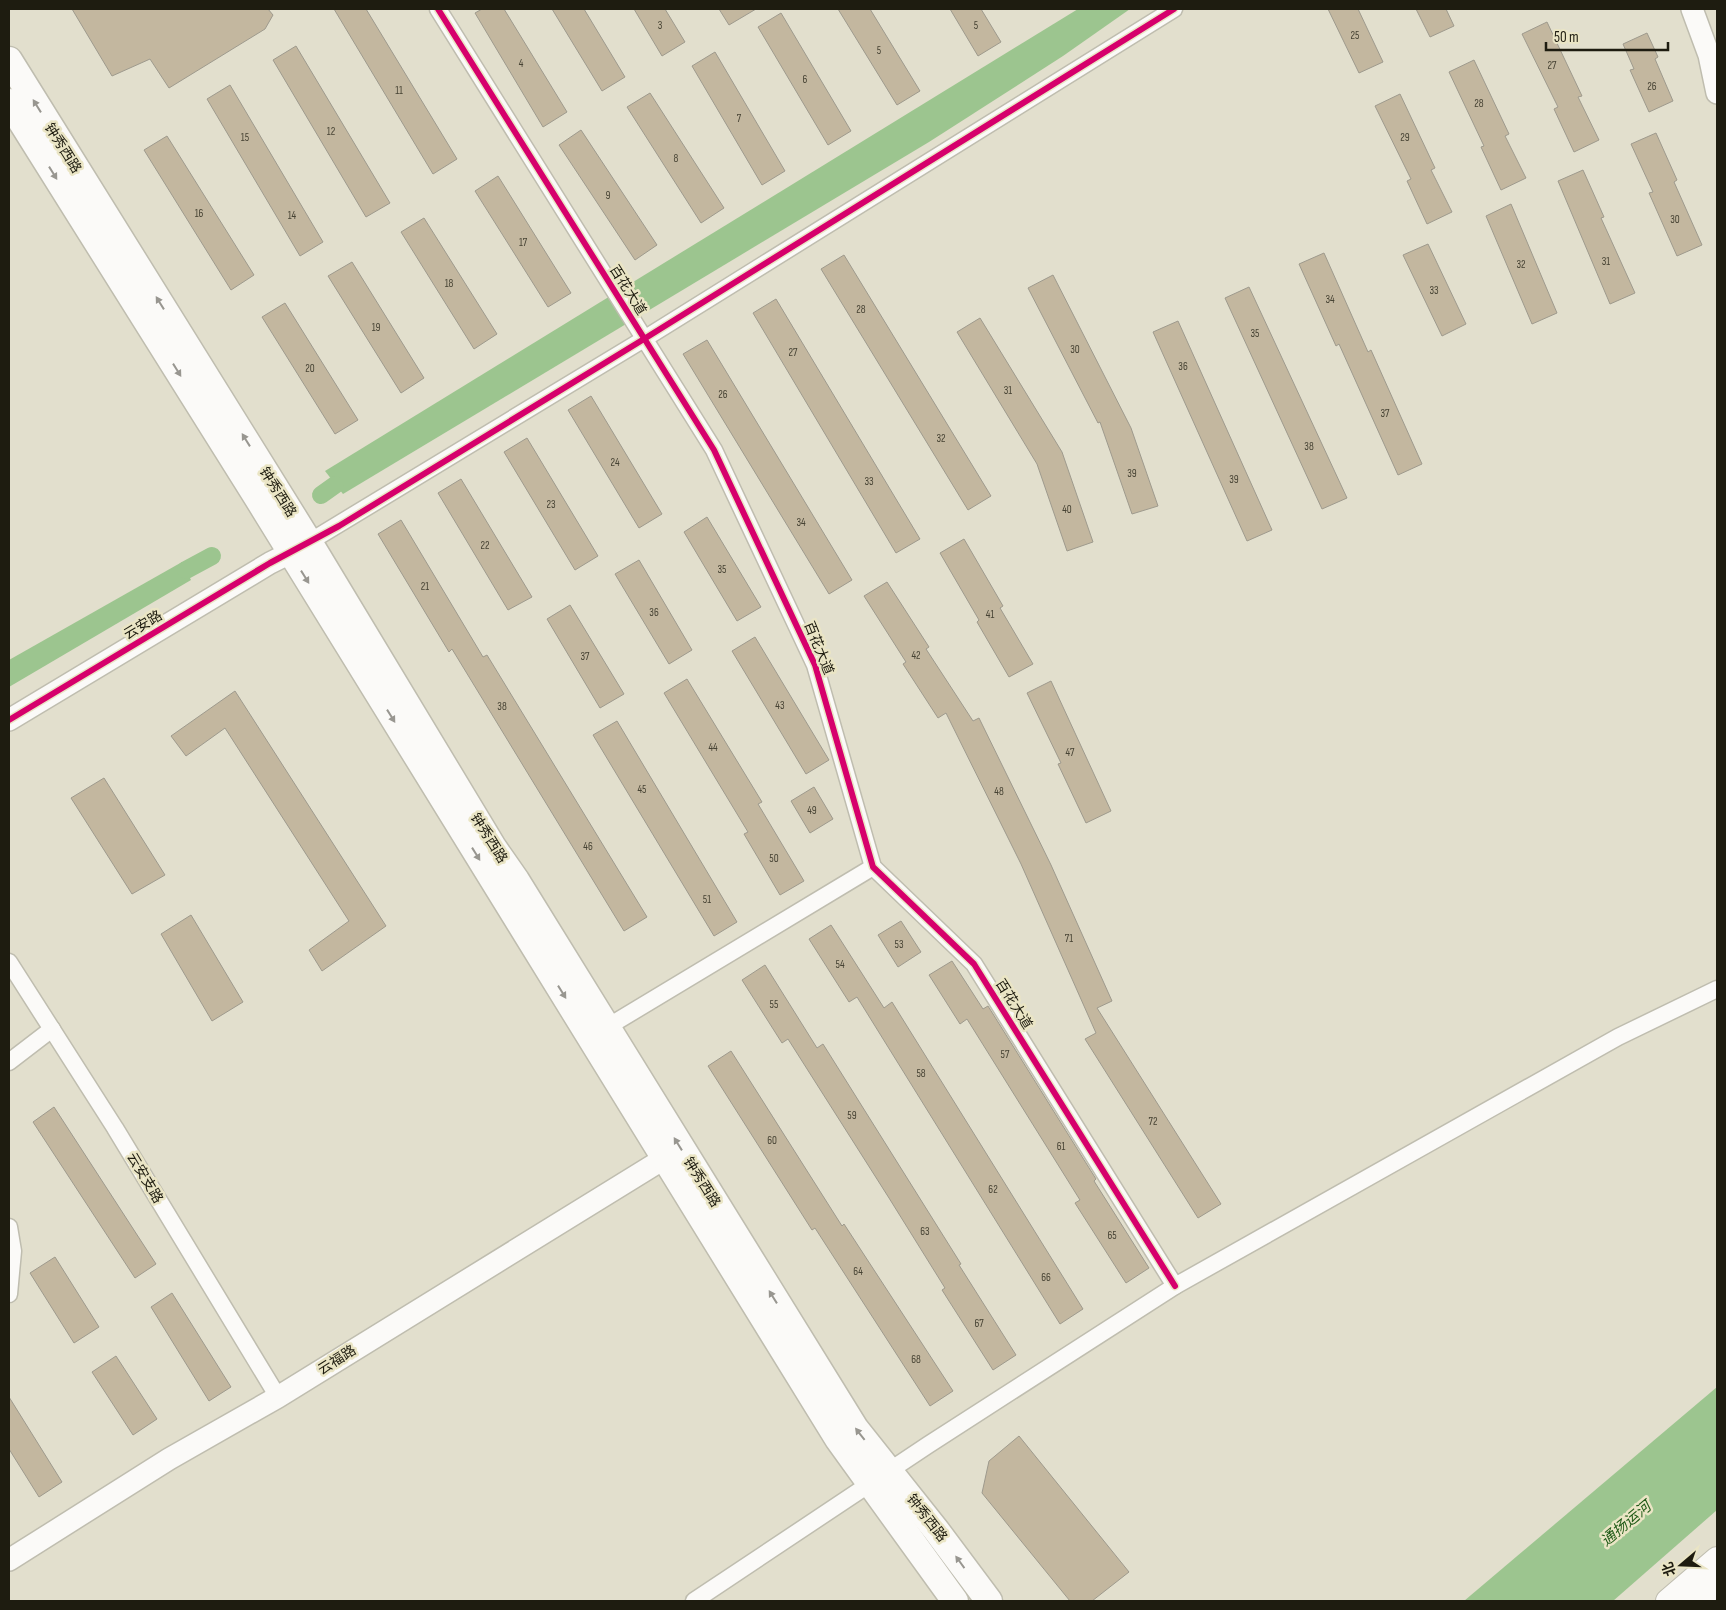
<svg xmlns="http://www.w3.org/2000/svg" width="1726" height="1610" font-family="'Sofia Sans Condensed','Noto Sans SC',sans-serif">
	<rect width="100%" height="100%" fill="#e2dfcd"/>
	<!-- water -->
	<g fill="#9cc58f">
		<path d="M1078 9H1130L1063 56 929 142 343 494 325 471Z"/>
		<path d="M182 562 191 580 9 687V660Z"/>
		<path d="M1717 1387V1510L1613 1601H1464Z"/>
	</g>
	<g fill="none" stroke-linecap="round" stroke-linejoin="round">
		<!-- canal -->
		<g stroke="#9cc58f" stroke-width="18">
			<path d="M321 495 335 485"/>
			<path d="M186 570 212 556"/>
		</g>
	</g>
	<!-- building -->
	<g fill="#c3b79f" stroke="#9e9a8d">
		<path d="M72 9H268L273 15 265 29 169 88 150 59 112 76Z"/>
		<path d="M334 9H366L457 159 433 174Z"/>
		<path d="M482 9H504L567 112 543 127 475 13Z"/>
		<path d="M552 9H584L625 77 602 91Z"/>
		<path d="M634 9H665L685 42 662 56Z"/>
		<path d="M719 9H756L729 25Z"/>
		<path d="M838 9H870L920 91 897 105Z"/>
		<path d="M950 9H981L1001 42 978 56Z"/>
		<path d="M1328 9H1358L1383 62 1359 73Z"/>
		<path d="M1416 9H1446L1454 26 1430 37Z"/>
		<path d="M781 13 851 131 828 145 758 27Z"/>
		<path d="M1547 22 1582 96 1578 97 1599 140 1574 152 1554 109 1558 107 1522 34Z"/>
		<path d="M1647 33 1658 57 1655 59 1673 101 1649 112 1630 70 1634 69 1623 44Z"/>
		<path d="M296 46 390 203 366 217 273 60Z"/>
		<path d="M715 52 785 171 762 185 692 66Z"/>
		<path d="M1474 60 1509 134 1505 136 1526 178 1501 190 1481 147 1484 146 1449 72Z"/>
		<path d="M230 85 323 242 300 256 207 99Z"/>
		<path d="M650 93 724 208 701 223 627 107Z"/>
		<path d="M1400 94 1435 168 1431 170 1452 212 1427 224 1407 181 1411 179 1375 106Z"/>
		<path d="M581 130 657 245 635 260 559 145Z"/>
		<path d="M1656 133 1677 180 1674 182 1702 245 1677 256 1649 193 1653 192 1631 144Z"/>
		<path d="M167 136 254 275 231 290 144 150Z"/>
		<path d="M1583 170 1604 217 1601 218 1635 293 1610 304 1558 181Z"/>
		<path d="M498 176 571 293 548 307 475 191Z"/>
		<path d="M1511 204 1557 313 1532 324 1486 216Z"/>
		<path d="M424 218 497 334 474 349 401 232Z"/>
		<path d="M1428 244 1466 324 1442 336 1403 255Z"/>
		<path d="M1324 253 1368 352 1371 350 1422 464 1398 475 1339 344 1336 346 1299 264Z"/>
		<path d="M844 255 991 496 968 510 821 269Z"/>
		<path d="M352 262 424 378 401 393 328 276Z"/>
		<path d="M1053 275 1131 428 1158 506 1132 514 1100 422 1098 423 1028 288Z"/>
		<path d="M1249 287 1347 498 1322 509 1225 298Z"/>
		<path d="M776 299 920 539 896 553 753 313Z"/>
		<path d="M285 303 358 420 335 434 262 317Z"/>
		<path d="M980 318 1062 452 1093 542 1067 551 1037 464 957 332Z"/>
		<path d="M1178 321 1272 530 1247 541 1153 332Z"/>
		<path d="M707 340 852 580 829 594 683 354Z"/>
		<path d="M591 396 662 514 639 528 568 410Z"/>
		<path d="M527 438 598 556 575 570 504 452Z"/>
		<path d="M461 479 532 597 508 610 438 493Z"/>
		<path d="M707 517 761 607 737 621 684 532Z"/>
		<path d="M401 520 483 657 487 655 647 917 624 931 452 649 449 652 378 534Z"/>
		<path d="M964 539 1003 606 1000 608 1033 664 1009 677 977 622 979 620 940 553Z"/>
		<path d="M639 560 692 650 669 664 615 574Z"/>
		<path d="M887 582 929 647 926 649 973 721 979 718 1051 865 1112 1001 1097 1008 1221 1204 1198 1218 1085 1039 1096 1033 1021 864 946 713 938 718 903 664 906 662 864 596Z"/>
		<path d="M570 605 624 694 600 708 547 619Z"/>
		<path d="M755 637 829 760 806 774 732 651Z"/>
		<path d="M687 679 762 802 758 804 804 881 780 895 744 834 748 832 664 693Z"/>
		<path d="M1051 681 1111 811 1086 823 1058 764 1061 763 1027 693Z"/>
		<path d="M235 691 386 926 322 971 309 950 349 921 225 728 186 756 171 736Z"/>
		<path d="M617 721 737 922 714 936 593 735Z"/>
		<path d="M104 778 165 875 132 894 71 798Z"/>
		<path d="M814 787 833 819 810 833 791 801Z"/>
		<path d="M191 915 243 1002 212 1021 161 934Z"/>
		<path d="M901 921 921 952 898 967 878 935Z"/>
		<path d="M831 925 884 1008 892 1002 1083 1309 1060 1324 857 997 849 1002 809 939Z"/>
		<path d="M952 961 983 1009 988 1006 1096 1179 1094 1181 1149 1268 1126 1283 1075 1203 1080 1200 967 1019 960 1024 929 975Z"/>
		<path d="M765 965 817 1048 823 1044 961 1264 959 1265 1016 1355 993 1370 942 1290 945 1288 889 1198 788 1039 782 1043 742 980Z"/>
		<path d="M731 1051 842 1226 844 1224 953 1391 930 1406 815 1228 812 1230 708 1066Z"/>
		<path d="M54 1107 156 1264 135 1278 33 1122Z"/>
		<path d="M55 1257 99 1327 74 1343 30 1273Z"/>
		<path d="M172 1293 231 1387 209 1401 151 1307Z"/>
		<path d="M116 1356 157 1419 133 1435 92 1372Z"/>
		<path d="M9 1397 62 1482 39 1497 9 1449Z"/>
		<path d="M1019 1436 1129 1572 1092 1601H1070L982 1493 989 1461Z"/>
	</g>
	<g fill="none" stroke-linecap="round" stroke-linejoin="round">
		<defs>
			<g id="minor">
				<path d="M438 9 714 450 815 665 873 867 974 964 1175 1286"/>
				<path d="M301 547 644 339 1174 9"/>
				<path d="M9 962 115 1128 278 1397"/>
				<path d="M599 1032 873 867"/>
				<path d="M9 1062 52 1029"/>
				<path d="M9 1227 13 1251 9 1294"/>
				<path d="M694 1601 928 1445 1175 1286 1618 1037 1717 989"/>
			</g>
			<g id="tertiary">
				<path d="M1692 9 1709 55 1717 93"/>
				<path d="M9 720 270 563 290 553"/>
				<path d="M9 1560 169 1459 278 1397 665 1158"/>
			</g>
			<g id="secondary">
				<path d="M1668 1601 1717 1559"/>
				<path d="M1696 1601 1717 1583"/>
			</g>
			<g id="primary">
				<path d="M9 60 309 542 493 847 516 880 855 1428 936 1530 989 1601"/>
				<path d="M9 102 255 494 838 1439 955 1601"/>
			</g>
		</defs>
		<!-- minor casing -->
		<use href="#minor" stroke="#bfbdaf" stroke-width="19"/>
		<!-- tertiary casing -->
		<use href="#tertiary" stroke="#bfbdaf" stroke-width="24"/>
		<!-- secondary casing -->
		<use href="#secondary" stroke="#bfbdaf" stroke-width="26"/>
		<!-- primary casing -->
		<use href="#primary" stroke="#bfbdaf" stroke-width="29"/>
		<!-- minor -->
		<use href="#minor" stroke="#fbfaf8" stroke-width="16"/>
		<!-- tertiary -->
		<use href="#tertiary" stroke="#fbfaf8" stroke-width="21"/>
		<!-- secondary -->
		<use href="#secondary" stroke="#fbfaf8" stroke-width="24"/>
		<!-- primary -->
		<use href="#primary" stroke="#fbfaf8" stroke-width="26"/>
		<defs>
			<g id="cycleway">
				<path d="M438 9 714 450 815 665 873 867 974 964 1175 1286"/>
				<path d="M9 720 270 563 339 526 644 339 1174 9"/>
			</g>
		</defs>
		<!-- cycleway casing -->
		<use href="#cycleway" stroke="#eae5c5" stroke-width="9"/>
		<!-- cycleway -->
		<use href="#cycleway" stroke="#d6006c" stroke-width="6"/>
	</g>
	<!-- one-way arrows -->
	<defs><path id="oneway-solid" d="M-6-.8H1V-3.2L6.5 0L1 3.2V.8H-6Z" transform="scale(1.25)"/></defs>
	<g fill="#989690">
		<use href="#oneway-solid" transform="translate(37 106) rotate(-122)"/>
		<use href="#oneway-solid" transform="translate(53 173) rotate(58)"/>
		<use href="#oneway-solid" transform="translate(160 303) rotate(-122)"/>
		<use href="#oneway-solid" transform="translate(177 370) rotate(58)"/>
		<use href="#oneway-solid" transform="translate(246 440) rotate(-122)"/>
		<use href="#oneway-solid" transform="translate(305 577) rotate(58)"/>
		<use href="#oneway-solid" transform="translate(391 716) rotate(58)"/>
		<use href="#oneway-solid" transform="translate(476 854) rotate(58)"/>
		<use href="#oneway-solid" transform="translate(562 992) rotate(58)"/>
		<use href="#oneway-solid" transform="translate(678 1144) rotate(-122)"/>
		<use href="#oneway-solid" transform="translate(773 1297) rotate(-122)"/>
		<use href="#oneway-solid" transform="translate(860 1434) rotate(-128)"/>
		<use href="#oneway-solid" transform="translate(960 1562) rotate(-126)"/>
	</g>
	<g text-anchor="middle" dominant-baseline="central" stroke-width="5" stroke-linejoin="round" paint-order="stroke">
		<!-- number labels -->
		<g font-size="11" fill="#474334">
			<text x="660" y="25">3</text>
			<text x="976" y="25">5</text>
			<text x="1355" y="35">25</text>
			<text x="879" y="50">5</text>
			<text x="521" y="63">4</text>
			<text x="1552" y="65">27</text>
			<text x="805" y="79">6</text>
			<text x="1652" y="86">26</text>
			<text x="399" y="90">11</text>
			<text x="1479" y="103">28</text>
			<text x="739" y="118">7</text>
			<text x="331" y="131">12</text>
			<text x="245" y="137">15</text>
			<text x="1405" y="137">29</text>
			<text x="676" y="158">8</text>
			<text x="608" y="195">9</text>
			<text x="199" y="213">16</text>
			<text x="292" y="215">14</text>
			<text x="1675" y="219">30</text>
			<text x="523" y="242">17</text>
			<text x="1606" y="261">31</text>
			<text x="1521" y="264">32</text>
			<text x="449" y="283">18</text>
			<text x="1434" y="290">33</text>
			<text x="1330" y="299">34</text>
			<text x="861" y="309">28</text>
			<text x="376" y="327">19</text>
			<text x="1255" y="333">35</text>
			<text x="1075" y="349">30</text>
			<text x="793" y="352">27</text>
			<text x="1183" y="366">36</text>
			<text x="310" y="368">20</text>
			<text x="1008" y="390">31</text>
			<text x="723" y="394">26</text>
			<text x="1385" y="413">37</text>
			<text x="941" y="438">32</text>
			<text x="1309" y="446">38</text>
			<text x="615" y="462">24</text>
			<text x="1132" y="473">39</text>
			<text x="1234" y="479">39</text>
			<text x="869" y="481">33</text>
			<text x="551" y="504">23</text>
			<text x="1067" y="509">40</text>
			<text x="801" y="522">34</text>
			<text x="485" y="545">22</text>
			<text x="722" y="569">35</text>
			<text x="425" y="586">21</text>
			<text x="654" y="612">36</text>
			<text x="990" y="614">41</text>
			<text x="916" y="655">42</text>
			<text x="585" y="656">37</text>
			<text x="780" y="705">43</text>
			<text x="502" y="706">38</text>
			<text x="713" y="747">44</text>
			<text x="1070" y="752">47</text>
			<text x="642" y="789">45</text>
			<text x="999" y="791">48</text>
			<text x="812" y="810">49</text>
			<text x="588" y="846">46</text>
			<text x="774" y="858">50</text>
			<text x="707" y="899">51</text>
			<text x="1069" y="938">71</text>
			<text x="899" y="944">53</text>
			<text x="840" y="964">54</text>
			<text x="774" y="1004">55</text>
			<text x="1005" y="1054">57</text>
			<text x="921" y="1073">58</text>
			<text x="852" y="1115">59</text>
			<text x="1153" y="1121">72</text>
			<text x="772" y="1140">60</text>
			<text x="1061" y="1146">61</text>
			<text x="993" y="1189">62</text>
			<text x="925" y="1231">63</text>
			<text x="1112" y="1235">65</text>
			<text x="858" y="1271">64</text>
			<text x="1046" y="1277">66</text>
			<text x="979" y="1323">67</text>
			<text x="916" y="1359">68</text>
		</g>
		<!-- street labels -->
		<g font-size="14" fill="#1e1c10" stroke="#eae5c5">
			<text transform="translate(63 148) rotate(58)">钟秀西路</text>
			<text transform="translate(628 290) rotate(58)">百花大道</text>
			<text transform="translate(278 492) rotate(58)">钟秀西路</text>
			<text transform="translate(143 625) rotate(-31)">云安路</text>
			<text transform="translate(819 648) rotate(68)">百花大道</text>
			<text transform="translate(489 838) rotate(58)">钟秀西路</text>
			<text transform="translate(1014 1004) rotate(58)">百花大道</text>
			<text transform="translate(145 1178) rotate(59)">云安支路</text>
			<text transform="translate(702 1182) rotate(58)">钟秀西路</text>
			<text transform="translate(337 1360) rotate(-32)">云福路</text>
			<text transform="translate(927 1518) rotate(52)">钟秀西路</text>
		</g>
		<!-- water labels -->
		<g font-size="15" font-style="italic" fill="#1f5a16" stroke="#eae5c5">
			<text transform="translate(1626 1524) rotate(-40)">通扬运河</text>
		</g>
	</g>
	<!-- border -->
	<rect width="1726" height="1610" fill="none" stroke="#1e1c10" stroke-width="20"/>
	<!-- north arrow -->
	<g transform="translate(1681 1565) rotate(251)" stroke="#eae5c5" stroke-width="4" paint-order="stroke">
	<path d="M0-4L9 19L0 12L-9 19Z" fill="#1e1c10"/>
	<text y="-8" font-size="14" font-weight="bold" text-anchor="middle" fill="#1e1c10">北</text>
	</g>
	<!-- scale -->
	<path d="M1546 42v8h122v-8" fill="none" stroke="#1e1c10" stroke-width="2.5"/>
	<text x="1554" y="42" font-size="15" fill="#1e1c10" stroke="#eae5c5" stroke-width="4" paint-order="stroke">50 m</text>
</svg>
